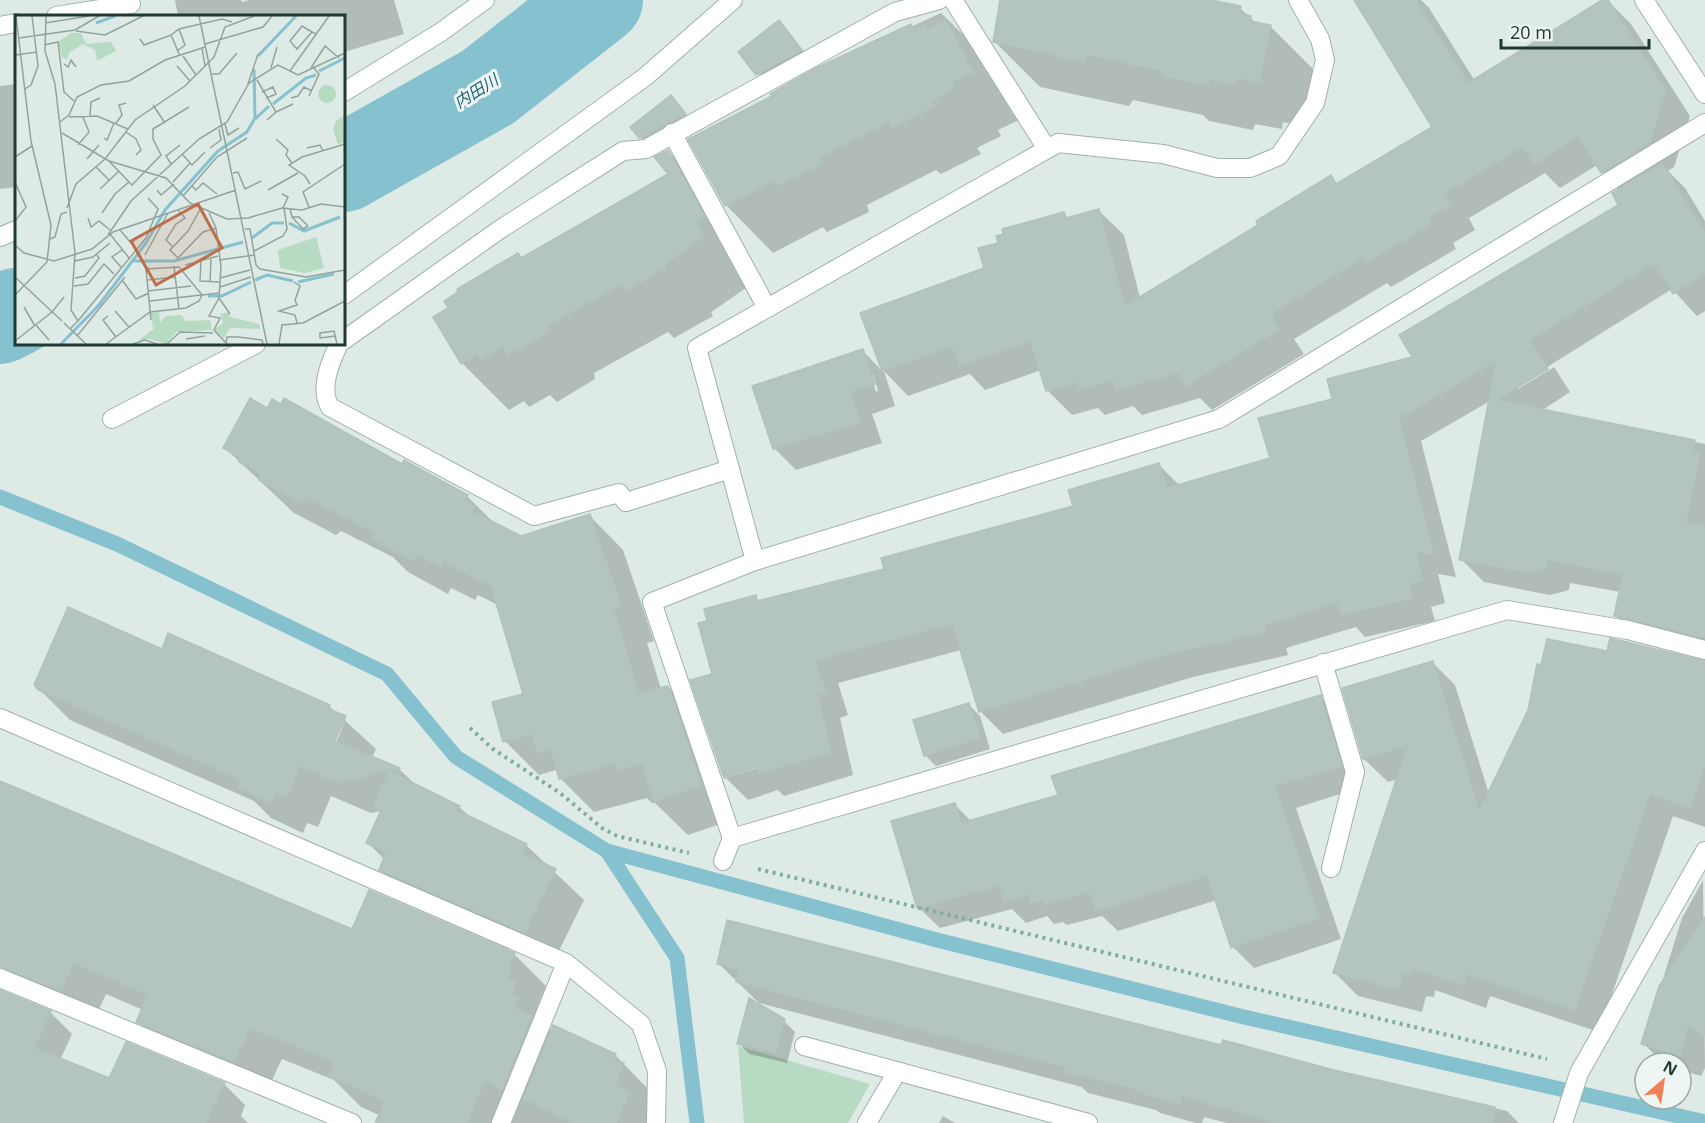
<svg xmlns="http://www.w3.org/2000/svg" width="1705" height="1123" font-family="'Open Sans','Noto Sans JP',sans-serif">
	<rect width="100%" height="100%" fill="#deeae5"/>
	<!-- green -->
	<path fill="#b7dbc2" d="M738 1046 870 1084 848 1123H744Z"/>
	<!-- shadow -->
	<g fill="#0003" fill-rule="evenodd">
		<path d="M175 0H241L242 2 250 0H394L404 34 344 52V16H178Z"/>
		<path d="M1002 0H1216L1215 2 1240 8 1257 24 1270 26 1316 72 1305 127 1283 122 1282 129 1255 124 1253 130 1209 121 1203 115 1133 100 1129 106 1040 87 994 41Z"/>
		<path d="M1377 0H1421L1429 8 1475 81 1607 0 1631 24 1690 116 1674 167 1668 171 1685 188 1705 221V311L1697 316 1672 289 1552 364 1518 386V389L1554 367 1570 392 1541 411 1705 444V655L1639 639 1616 616 1621 592 1570 583 1569 590 1550 595 1484 582 1461 559 1490 401 1421 441 1456 577 1438 574 1445 603 1431 607 1435 621 1365 637 1356 627 1286 648 1288 655 1193 677 1003 734 980 711 961 650 838 683 848 715 840 718 853 775 784 796 778 790 748 800 725 777 709 622 755 597 761 602 886 570 1075 507 1159 465 1180 486 1271 459 1334 400 1415 358 1620 206 1619 190 1597 165 1560 188 1545 173 1469 218 1475 230 1453 243 1456 249 1391 287 1387 283 1294 339 1304 354 1212 410 1200 398 1142 415 1133 406 1105 415 1098 408 1072 415 1048 391 1041 370 985 390 970 374 908 396 884 371 895 406 872 414 882 443 796 470 774 448 862 350 883 372 862 313 986 269 999 244 1063 213 1069 219 1099 211 1124 235 1140 298 1260 225 1330 177 1338 184 1434 128ZM870 374H873L878 391 876 392ZM763 763 764 766 736 775V772Z"/>
		<path d="M941 13 989 60 1019 120 998 130 1001 136 977 148 981 154 941 174 936 170 867 205 869 212 827 232 823 227 773 253 726 205 774 96 817 70Z"/>
		<path d="M778 22 812 62 768 85 740 52Z"/>
		<path d="M16 84V187L0 189V86Z"/>
		<path d="M671 97 695 126 651 148 640 137Z"/>
		<path d="M668 151 715 199 752 284 711 312 713 316 674 338 668 332 594 373 595 379 557 402 550 395 529 407 524 401 509 410 462 363 522 259 670 175Z"/>
		<path d="M268 410 467 496 496 525 521 537 590 516 623 550 654 641 647 643 661 689 668 687 702 721 735 819 688 835 655 803H652L647 798 594 812 560 778 556 770 539 775 505 741 525 695 498 605 478 595 475 600 451 588 448 594 408 572 393 557 341 531 336 535 294 513 225 448Z"/>
		<path d="M163 651 329 706 376 749 372 758 399 769 417 786 459 807 470 817 526 845 584 900 554 961 409 898 380 869 385 860 368 843 380 811 371 813 331 796 318 827 307 823 303 833 271 818 254 801 70 720 39 689ZM340 726H343L334 748 331 747Z"/>
		<path d="M1609 652 1705 662V827L1673 816 1599 1032 1490 996 1486 1008 1435 990 1434 997 1426 996 1422 1012 1358 996 1335 973 1398 779 1388 782 1364 759 1344 689 1432 662 1455 685 1489 794Z"/>
		<path d="M1320 697 1342 718 1362 787 1296 808 1341 939 1254 968 1233 947 1217 900 1118 931 1102 916 1067 925 1063 922 1054 924 1047 916 1026 923 1012 909 940 928 918 907 955 805 971 821 1059 796Z"/>
		<path d="M969 705 980 716 990 749 936 766 925 755Z"/>
		<path d="M0 783 353 931 370 892 515 955 546 986 540 1000 543 1003 544 1024 552 1032 615 1055 655 1096 659 1123H375L379 1115 361 1107 334 1080 282 1059 266 1093 169 1053 137 1021 143 1010 106 994 93 1022 46 1003 14 971 0 947Z"/>
		<path d="M1703 880 1705 1068 1701 1076 1681 1070V1063H1663L1643 1043 1682 918Z"/>
		<path d="M719 964 1222 1047 1507 1111 1519 1123H1227L1204 1117 1202 1123H1196L1160 1113 1156 1110 1088 1093 1082 1087 759 1003Z"/>
		<path d="M4 993 51 1013 72 1034 60 1060 110 1080 224 1084 245 1105 241 1116 248 1123H0V1002Z"/>
		<path d="M784 1021 795 1032 787 1063 749 1054 739 1043Z"/>
		<path d="M943 1116 955 1123H939Z"/>
	</g>
	<g fill="none" stroke-linecap="round" stroke-linejoin="round">
		<!-- stream -->
		<g stroke="#86c1cf" stroke-width="15">
			<path d="M0 497 117 544 387 674 456 757 607 851 937 940 1244 1017 1705 1122"/>
			<path d="M607 851 677 958 697 1123"/>
		</g>
		<!-- river -->
		<g stroke="#86c1cf" stroke-width="88">
			<path d="M344 168 488 87 599 0"/>
			<path d="M0 320 16 312"/>
		</g>
	</g>
	<!-- building -->
	<g fill="#b4c4be" stroke="#b1c3bc" stroke-width="1.5">
		<path d="M1000 0H1211L1241 6 1239 13 1251 16 1250 21 1271 25 1260 82 1238 78 1236 84 1209 79 1208 86 1162 76 1163 71 1087 55 1084 62 993 42Z"/>
		<path d="M1354 0H1416L1468 83 1602 0H1608L1666 90 1650 143 1601 173 1578 136 1534 164 1523 147 1445 193 1452 205 1429 217 1432 224 1365 263 1362 258 1271 314 1280 329 1186 386 1178 373 1116 390 1113 380 1078 390 1076 382 1046 391 1030 341 959 366 952 347 882 371 860 313 984 268 978 248 998 243 996 236 1003 234 1002 229 1064 212 1066 218 1099 209 1125 306 1258 225 1256 221 1331 175 1336 184 1432 127Z"/>
		<path d="M779 20 802 50 756 75 738 52Z"/>
		<path d="M946 20 973 72 952 82 955 88 931 101 935 106 892 128 890 122 820 157 822 164 779 185 774 181 725 206 688 139 772 96 770 94 816 68 911 24 914 30 925 24 927 29Z"/>
		<path d="M671 95 686 114 639 138 630 127Z"/>
		<path d="M668 150 705 216 696 221 705 236 665 264 666 268 626 291 622 284 547 326 548 332 508 356 503 347 481 360 477 354 461 364 433 317 448 308 444 301 458 292 457 289 518 253 521 258 668 174 654 157Z"/>
		<path d="M1662 163 1705 233V274L1673 294 1654 263 1530 340 1548 369 1497 400 1695 440 1693 453 1700 454 1686 523 1705 526V638L1614 616 1623 574 1547 560 1546 568 1526 572 1459 560 1496 361 1399 418 1434 555 1416 552 1423 581 1409 584 1413 598 1341 615 1337 603 1264 625 1266 632 1169 654 979 712 952 624 815 660 826 692 818 695 831 752 759 774 757 767 724 778 690 680 712 674 698 623 707 621 704 609 756 595 757 601 884 569 881 558 1073 506 1068 490 1159 463 1167 488 1270 458 1258 418 1332 399 1327 379 1412 357 1399 335 1618 205 1612 193Z"/>
		<path d="M863 349 875 384 851 392 861 422 773 449 752 386Z"/>
		<path d="M250 398 267 408 272 399 281 404 284 398 402 464 404 460 468 495 465 501 475 506 472 511 521 536 590 514 622 607 614 609 639 693 668 686 702 785 653 802 642 764 617 770 615 764 559 779 551 749 537 753 532 734 503 742 492 702 523 694 491 586 444 562 441 568 417 555 414 561 372 539 375 533 307 498 302 503 259 480 260 473 239 462 240 457 223 448Z"/>
		<path d="M68 607 162 649 168 633 330 705 329 709 346 716 335 741 400 768 339 783 300 766 287 797 276 793 272 803 238 788 241 780 38 690 34 685Z"/>
		<path d="M1610 638 1705 661V765L1691 808 1650 794 1575 1010 1467 974 1463 985 1412 968 1411 975 1403 974 1399 990 1333 973 1407 746 1363 759 1342 688 1433 661 1479 811 1528 710 1537 664 1541 665 1547 639 1607 651Z"/>
		<path d="M1321 695 1342 766 1275 786 1320 918 1231 948 1207 876 1095 911 1089 892 1044 905 1043 900 1031 903 1028 894 1004 902 999 886 917 908 891 821 955 803 961 823 1058 795 1051 776Z"/>
		<path d="M969 703 981 738 924 756 913 720Z"/>
		<path d="M389 771 460 806 453 808 527 844 523 853 556 869 525 933 379 870 386 852 366 843 381 810 373 807Z"/>
		<path d="M0 781 352 929 369 890 515 953 508 968 512 970 508 978 517 982 511 995 519 997 515 1008 532 1016 502 1090 485 1081 467 1123H375L385 1101 328 1076 334 1062 250 1028 234 1062 136 1022 148 995 74 963 61 991 0 967Z"/>
		<path d="M1705 917V1036L1688 1026 1680 1056 1641 1044 1659 986Z"/>
		<path d="M727 920 1221 1045 1223 1040 1334 1070 1495 1107 1493 1123H1276L1182 1096 1180 1104 1136 1092 1137 1089 1065 1072V1067L736 982 738 970 717 964Z"/>
		<path d="M0 990 51 1011 35 1048 109 1078 126 1042 225 1083 206 1123H0Z"/>
		<path d="M749 998 785 1019 776 1053 737 1044Z"/>
		<path d="M553 1025 616 1054 613 1059 624 1063 615 1085 630 1092 616 1123H572L523 1099Z"/>
	</g>
	<g fill="none" stroke-linecap="round" stroke-linejoin="round">
		<defs>
			<g id="service">
				<path d="M953 0 1047 149"/>
				<path d="M672 133 767 308"/>
				<path d="M344 340 499 230 623 151 646 149 895 12 939 0"/>
				<path d="M339 344C330 362 319 389 330 407L534 516 619 493 626 502"/>
			</g>
			<g id="minor">
				<path d="M56 16 131 4"/>
				<path d="M0 26 16 23"/>
				<path d="M344 92 441 32 485 0"/>
				<path d="M1705 123 1219 419 755 561 652 602 732 838 1507 610 1628 630 1705 650"/>
				<path d="M0 237 16 230"/>
				<path d="M344 295 645 77 733 0"/>
				<path d="M112 419 256 344"/>
				<path d="M626 502 730 469"/>
				<path d="M755 561 697 348 1058 143 1163 154 1217 168H1250L1279 156 1315 103 1325 60 1320 39 1298 0"/>
				<path d="M1323 663 1355 772 1331 868"/>
				<path d="M0 718 566 963 641 1024 657 1071 656 1123"/>
				<path d="M723 861 732 838"/>
				<path d="M0 978 352 1123"/>
				<path d="M804 1046 1088 1123"/>
				<path d="M501 1123 566 963"/>
				<path d="M867 1123 897 1072"/>
				<path d="M1563 1123 1579 1073 1705 851"/>
			</g>
			<path id="tertiary" d="M1644 0 1705 94"/>
		</defs>
		<!-- service casing -->
		<use href="#service" stroke="#a1b1ac" stroke-width="20"/>
		<!-- minor casing -->
		<use href="#minor" stroke="#a1b1ac" stroke-width="20"/>
		<!-- tertiary casing -->
		<use href="#tertiary" stroke="#a1b1ac" stroke-width="20"/>
		<!-- path -->
		<g stroke="#7fada0" stroke-width="4" stroke-dasharray="3 4.5" stroke-linecap="butt">
			<path d="M470 728 493 749 560 793 602 828 617 836 689 853"/>
			<path d="M758 869 1547 1059"/>
		</g>
		<!-- service -->
		<use href="#service" stroke="#fff" stroke-width="18"/>
		<!-- minor -->
		<use href="#minor" stroke="#fff" stroke-width="18"/>
		<!-- tertiary -->
		<use href="#tertiary" stroke="#fff" stroke-width="18"/>
	</g>
	<g text-anchor="middle" dominant-baseline="central" stroke-width="6" stroke-linejoin="round" paint-order="stroke">
		<!-- water labels -->
		<g font-size="16" font-style="italic" fill="#1c6273" stroke="#eef6f3">
			<text transform="translate(476 91) rotate(-32)">内田川</text>
		</g>
	</g>
	<!-- overview -->
	<g transform="translate(15 15)">
		<rect width="330" height="330" fill="#deeae5"/>
		<path d="M56 18H66L71 29 96 27 101 36 82 46 80 35 68 29 54 38 52 45 47 42 43 27ZM303 79a9 9 0 1 1 18 0a9 9 0 1 1-18 0ZM330 100V127L323 129 318 115 321 106ZM301 222 309 253 290 258 265 253 263 235ZM144 297 145 307 151 301 166 300 171 306 195 305 197 315 161 317 151 329 134 324 123 326 142 311 138 313 136 298ZM214 297 215 302 244 309 245 314 215 313 209 323 199 314 208 308 205 299Z" fill="#b7dbc2"/>
		<path fill="none" stroke="#86c1cf" stroke-width="3" d="M81 8 100 1M243 41 281 1M304 56 330 43M258 89 291 63 301 60M240 104 254 91M274 208 289 216 325 202M237 223 257 208H269M118 246H159L228 227M240 265 252 260 278 266M283 267 319 259M193 281H207L236 267M46 329 84 290 131 228 150 195 203 136 232 117 240 103 239 54"/>
		<path fill="none" stroke="#92a39e" stroke-width="1.5" d="M31 1 30 36 40 69 60 238 56 295 63 306 55 314M184 1 252 329M30 8 74 1M61 16 90 20 128 1M297 17 282 34 275 26 287 11 297 17 301 19M4 23 60 15 84 1M125 24 129 30 156 20M190 29 248 12 257 1M29 30 43 27 49 77 59 86M187 33 190 51M162 36 170 30 164 14M0 40 22 37M165 41 156 20 164 14 207 4 217 7M168 41 181 60M49 49 53 52 56 45 61 52M162 51 175 66M256 53 262 32M296 53 310 31 324 43M275 56 314 1M197 59H204L222 38M242 65 261 97 252 105M233 69 243 39M10 74 16 70 23 51 17 1M247 77 258 72 261 79 251 83M294 81 304 59 298 52M276 83 283 81 289 72 297 76M138 90 150 108M261 97 278 89M75 101 76 87 85 83M54 102 82 101 113 114M45 107 54 100 62 82 86 70 114 66 150 45 190 32M101 108 107 100 104 90 111 88M210 109 213 120 224 113M111 117 121 124 126 135 121 140M47 118 94 146 151 163 175 188 212 204 233 203 267 193 287 195 306 189 330 192M89 123 92 125 99 108M261 124 273 135 271 140 277 148M63 130 74 117 68 102M195 133 206 125 204 114M292 133 305 130 308 136M167 139 177 150 190 137M0 142 17 131M72 144 84 130M94 146 114 167M156 149 151 141 165 130M81 152 94 165M218 158 223 157 230 174 246 166M0 167 11 192 0 206M158 167 175 148M295 169 290 161 274 150 287 142 330 129M177 171 181 175 188 168 202 179M85 174 104 156M142 175 146 180 159 169M253 175 283 158M267 179 273 182 268 193M168 181 202 142 232 123M294 192 288 177 330 149M52 193 61 169 90 144 120 105 170 71 199 42 210 12 239 1M186 193 173 216 155 235 163 243 188 217 201 213M275 194 277 202H284L293 211M87 198 100 179 114 167 117 170 146 140 138 124V114L174 92M194 198 201 213 206 251 204 283 194 301 205 303 199 315 212 329M277 202 288 214 293 211M73 203 76 212 84 206 95 215M230 214H235L241 250 245 254 291 262 330 255M105 215 116 228 122 223M95 219 114 243M93 220 116 186 184 124 212 107 234 68 263 50 283 60 330 38M35 224 40 222 46 199 52 197M0 230 9 238 39 246 77 234 98 217 221 175M158 232 151 225 161 209 170 203 163 195M239 236 268 221 272 214 269 193M130 240 153 198M204 245 240 240M60 246 78 242 95 228M186 246 185 266 205 267M170 250 203 241M159 251 164 294M106 252 97 242 107 235M0 262 47 306M60 263 70 261 84 243 82 240M205 263 235 255M107 265 121 284 134 278M132 265 161 262M195 267 196 244M279 267 285 271 280 285 282 290 264 296 280 300 282 308M59 271 73 269 89 249 99 259M205 272 236 262M133 276 176 271M0 280 32 247 36 210 16 126 1 1M204 283 215 299M135 286 186 280M9 292 20 311M100 296 114 312M93 301 88 305 101 322M136 305 131 254 164 252 187 280M63 306 131 223 143 194 133 183M49 308 71 329M21 310 34 325M62 321 110 262M320 321 305 323V318L319 316 322 329M171 324 190 321M0 326 37 297 49 282M211 328 212 322H223L247 325 248 329M91 329 135 297 171 293 184 286 187 280 205 278M118 329 130 325 142 329M152 329 165 317 198 318M264 329 267 310 288 308 330 286"/>
		<path fill="#bc6e4d" fill-opacity="0.15" stroke="#bc6e4d" stroke-width="3" d="M183 189 207 233 141 270 116 226Z"/>
		<rect width="330" height="330" fill="none" stroke="#203933" stroke-width="3"/>
	</g>
	<!-- north arrow -->
	<g transform="translate(1663 1081) rotate(29)"><circle r="28" fill="#eef6f3" stroke="#9caaa6" stroke-width="1.5"/>
	<path d="M0-4.5L10 22L0 15L-10 22Z" fill="#f08056"/>
	<text y="-9" font-size="16" font-weight="bold" text-anchor="middle" fill="#203933">N</text>
	</g>
	<!-- scale -->
	<path d="M1501 39v9h148v-9" fill="none" stroke="#203933" stroke-width="3"/>
	<text x="1510" y="39" font-size="18" fill="#203933" stroke="#eef6f3" stroke-width="4.5" paint-order="stroke">20 m</text>
</svg>
